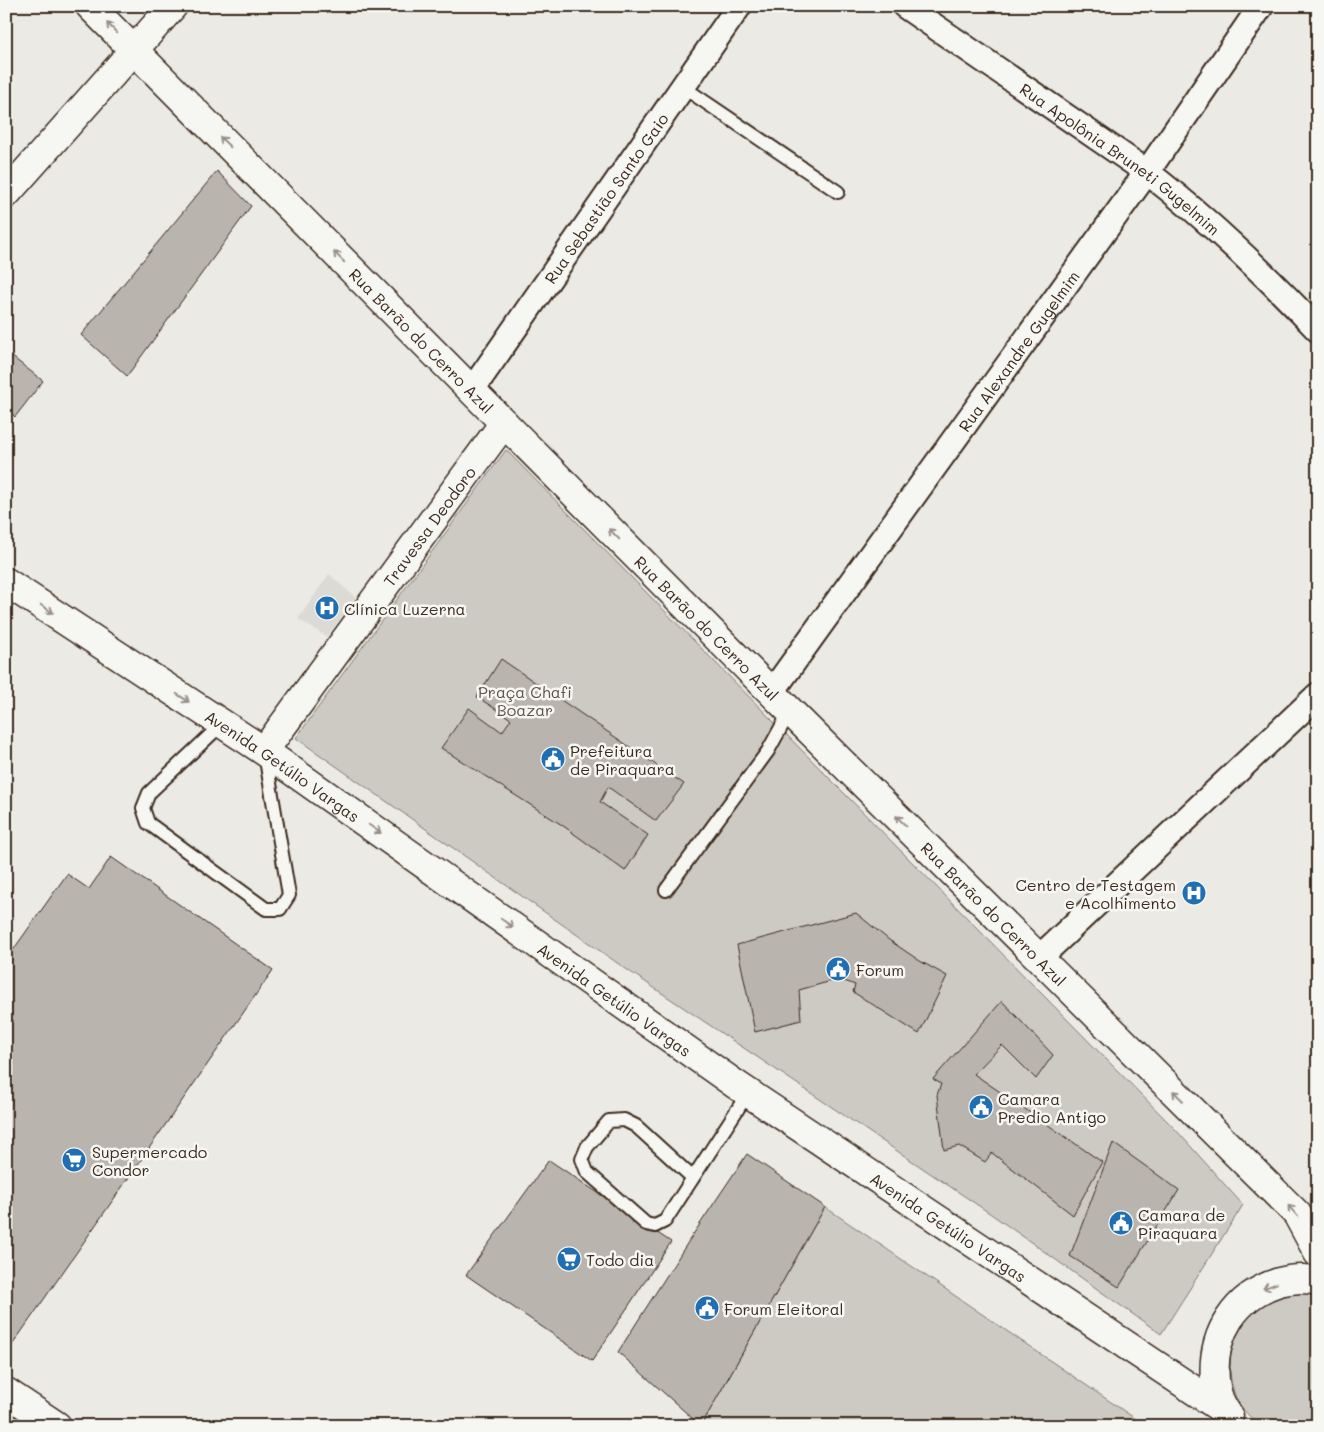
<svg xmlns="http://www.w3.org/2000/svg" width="1324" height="1432" font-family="Mali,sans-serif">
	<rect width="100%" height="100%" fill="#ebeae5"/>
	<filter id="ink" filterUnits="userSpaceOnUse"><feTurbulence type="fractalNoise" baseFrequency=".02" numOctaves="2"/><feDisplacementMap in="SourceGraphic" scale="10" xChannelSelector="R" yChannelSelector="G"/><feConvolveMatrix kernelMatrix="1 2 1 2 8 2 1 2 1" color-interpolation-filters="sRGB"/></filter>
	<g filter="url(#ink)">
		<!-- built -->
		<path fill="#dcdad4" d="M329 574 356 598 327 637 298 619Z"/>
		<!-- green -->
		<g fill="#cdcac4" stroke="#847a71">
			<path d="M506 450 1176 1130 1243 1205 1161 1334 991 1214 623 967 296 738Z"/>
			<path d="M825 1207 1146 1426H701Z"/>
			<path d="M1306 1293 1318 1296V1426H1260C1249 1416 1238 1406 1234 1392 1223 1359 1235 1317 1268 1302 1280 1296 1292 1294 1306 1293Z"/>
		</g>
		<!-- building -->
		<g fill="#bab4ae" stroke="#3b2a1e">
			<path d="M217 171 251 206 127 376 81 335Z"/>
			<path d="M6 352 43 381 15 417 6 408Z"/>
			<path d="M501 659 684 784 656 821 608 787 600 802 648 835 625 871 562 825 441 748 469 708 502 732 511 719 477 697Z"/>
			<path d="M111 857 273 970 8 1351 6 1349V960L67 874 89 889Z"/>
			<path d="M856 913 889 940 920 961 947 976 919 1034 853 992 855 985 839 979 799 990 801 1020 755 1032 737 945Z"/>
			<path d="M1002 1001 1053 1055 1036 1079 1002 1045 974 1074 1102 1162 1073 1215 992 1153 985 1162 959 1146 944 1150 937 1095 941 1084 933 1079Z"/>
			<path d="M1113 1143 1179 1190 1119 1287 1070 1256Z"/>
			<path d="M747 1154 825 1207 701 1426 618 1352 690 1239Z"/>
			<path d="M549 1160 671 1242 592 1361 466 1275Z"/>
		</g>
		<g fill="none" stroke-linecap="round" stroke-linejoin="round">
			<defs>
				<g id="lane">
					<path d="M683 87 838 192"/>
					<path d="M222 724 149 793 143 808 148 823 266 909H280L289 895 265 754"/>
					<path d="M666 890 768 751 790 711"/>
					<path d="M693 1178 636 1126 624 1120 609 1121 587 1147 582 1159 587 1172 646 1224 655 1226 665 1221 748 1093"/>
				</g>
				<g id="street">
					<path id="s1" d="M905 6 1147 172C1208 219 1265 274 1318 330"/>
					<path id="s2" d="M472 390 739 6"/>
					<path id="s3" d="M772 692 1147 172 1261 6"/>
					<path d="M1039 958 1318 695"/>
				</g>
				<g id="secondary">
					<path id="s4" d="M90 6 790 711 1297 1214 1318 1253"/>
					<path d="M6 194 173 6"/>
					<path id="s5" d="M6 582 264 751 735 1084 1225 1411"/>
					<path id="s6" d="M264 751 504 423"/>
					<path d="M6 1392 57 1426"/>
					<path d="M1229 1416C1221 1406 1216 1392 1215 1380 1211 1334 1235 1296 1279 1282 1291 1279 1306 1278 1318 1281"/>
				</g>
			</defs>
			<!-- lane casing -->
			<use href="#lane" stroke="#3b2a1e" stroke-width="16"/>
			<!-- street casing -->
			<use href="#street" stroke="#3b2a1e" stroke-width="28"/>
			<!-- secondary casing -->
			<use href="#secondary" stroke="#3b2a1e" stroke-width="31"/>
			<!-- lane -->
			<use href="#lane" stroke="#f6f6f2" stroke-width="12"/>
			<!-- street -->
			<use href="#street" stroke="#f6f6f2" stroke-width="24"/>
			<!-- secondary -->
			<use href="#secondary" stroke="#f6f6f2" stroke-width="28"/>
		</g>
		<!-- one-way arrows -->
		<defs><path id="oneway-shaft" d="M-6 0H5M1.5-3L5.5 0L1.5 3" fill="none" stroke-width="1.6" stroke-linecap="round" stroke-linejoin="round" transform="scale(1.25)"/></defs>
		<g stroke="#989088">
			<use href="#oneway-shaft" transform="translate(112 28) rotate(-135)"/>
			<use href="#oneway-shaft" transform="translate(225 142) rotate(-135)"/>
			<use href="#oneway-shaft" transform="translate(339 257) rotate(-135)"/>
			<use href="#oneway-shaft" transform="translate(614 534) rotate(-135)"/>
			<use href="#oneway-shaft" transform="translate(47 609) rotate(33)"/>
			<use href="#oneway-shaft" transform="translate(183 698) rotate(33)"/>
			<use href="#oneway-shaft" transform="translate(901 821) rotate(-135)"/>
			<use href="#oneway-shaft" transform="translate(375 829) rotate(35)"/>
			<use href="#oneway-shaft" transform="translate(507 923) rotate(35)"/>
			<use href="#oneway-shaft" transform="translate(1178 1096) rotate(-135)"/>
			<use href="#oneway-shaft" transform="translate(1293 1211) rotate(-131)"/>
			<use href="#oneway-shaft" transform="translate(1270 1286) rotate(160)"/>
		</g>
	</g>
	<!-- icons -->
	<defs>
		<symbol id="hospital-disc" viewBox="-11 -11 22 22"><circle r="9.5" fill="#1f6fb2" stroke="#f6f6f2"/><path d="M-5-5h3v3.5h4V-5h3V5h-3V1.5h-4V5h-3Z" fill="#fff"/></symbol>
		<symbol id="civic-disc" viewBox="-11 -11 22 22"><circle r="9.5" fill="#1f6fb2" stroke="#f6f6f2"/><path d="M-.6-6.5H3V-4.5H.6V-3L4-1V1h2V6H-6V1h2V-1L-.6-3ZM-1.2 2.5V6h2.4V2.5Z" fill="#fff"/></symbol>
		<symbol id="supermarket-disc" viewBox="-11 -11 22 22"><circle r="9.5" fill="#1f6fb2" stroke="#f6f6f2"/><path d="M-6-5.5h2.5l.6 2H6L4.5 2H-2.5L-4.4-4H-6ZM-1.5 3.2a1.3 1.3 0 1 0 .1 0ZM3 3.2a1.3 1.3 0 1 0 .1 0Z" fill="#fff"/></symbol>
	</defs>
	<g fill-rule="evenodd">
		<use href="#hospital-disc" x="313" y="594" width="28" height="28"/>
		<use href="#civic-disc" x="539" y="745" width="28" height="28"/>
		<use href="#hospital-disc" x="1180" y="879" width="28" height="28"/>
		<use href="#civic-disc" x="824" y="955" width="28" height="28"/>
		<use href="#civic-disc" x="967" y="1093" width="28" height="28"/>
		<use href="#supermarket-disc" x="60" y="1146" width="28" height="28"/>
		<use href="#civic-disc" x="1107" y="1209" width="28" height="28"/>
		<use href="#supermarket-disc" x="555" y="1245" width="28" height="28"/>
		<use href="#civic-disc" x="693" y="1294" width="28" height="28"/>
	</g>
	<g text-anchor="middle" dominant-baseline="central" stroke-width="5" stroke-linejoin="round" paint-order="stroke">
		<!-- street labels -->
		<g font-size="16" fill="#3b2a1e" stroke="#f6f6f2">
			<text stroke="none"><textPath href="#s1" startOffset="264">Rua Apolônia Bruneti Gugelmim</textPath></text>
			<text stroke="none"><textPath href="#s2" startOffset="234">Rua Sebastião Santo Gaio</textPath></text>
			<text stroke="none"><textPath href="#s4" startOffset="471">Rua Barão do Cerro Azul</textPath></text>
			<text stroke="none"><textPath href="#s3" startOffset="421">Rua Alexandre Gugelmim</textPath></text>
			<text stroke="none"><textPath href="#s6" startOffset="279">Travessa Deodoro</textPath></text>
			<text stroke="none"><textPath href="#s4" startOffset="876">Rua Barão do Cerro Azul</textPath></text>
			<text stroke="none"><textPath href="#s5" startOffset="332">Avenida Getúlio Vargas</textPath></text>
			<text stroke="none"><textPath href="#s4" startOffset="1281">Rua Barão do Cerro Azul</textPath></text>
			<text stroke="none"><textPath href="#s5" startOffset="738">Avenida Getúlio Vargas</textPath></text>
			<text stroke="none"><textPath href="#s5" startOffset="1142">Avenida Getúlio Vargas</textPath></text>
		</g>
		<!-- poi labels -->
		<g font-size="16" fill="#3b2a1e" stroke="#f6f6f2" text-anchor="start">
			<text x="344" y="608">Clínica Luzerna</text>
			<text x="570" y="750">Prefeitura<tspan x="570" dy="18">de Piraquara</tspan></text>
			<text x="1176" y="884" text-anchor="end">Centro de Testagem<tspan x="1176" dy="18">e Acolhimento</tspan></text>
			<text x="856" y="969">Forum</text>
			<text x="998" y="1098">Camara<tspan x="998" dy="18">Predio Antigo</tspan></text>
			<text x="92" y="1151">Supermercado<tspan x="92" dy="18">Condor</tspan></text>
			<text x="1138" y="1214">Camara de<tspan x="1138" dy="18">Piraquara</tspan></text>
			<text x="586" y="1259">Todo dia</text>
			<text x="724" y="1308">Forum Eleitoral</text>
		</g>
		<!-- park labels -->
		<g font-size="16" fill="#605248" stroke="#f6f6f2">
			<text x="525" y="691">Praça Chafi<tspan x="525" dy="18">Boazar</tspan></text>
		</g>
	</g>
	<!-- margin -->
	<rect width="1324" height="1432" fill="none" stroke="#f6f6f2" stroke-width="25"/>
	<rect x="12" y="12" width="1299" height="1407" fill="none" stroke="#3b2a1e" stroke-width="2" filter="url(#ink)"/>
</svg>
